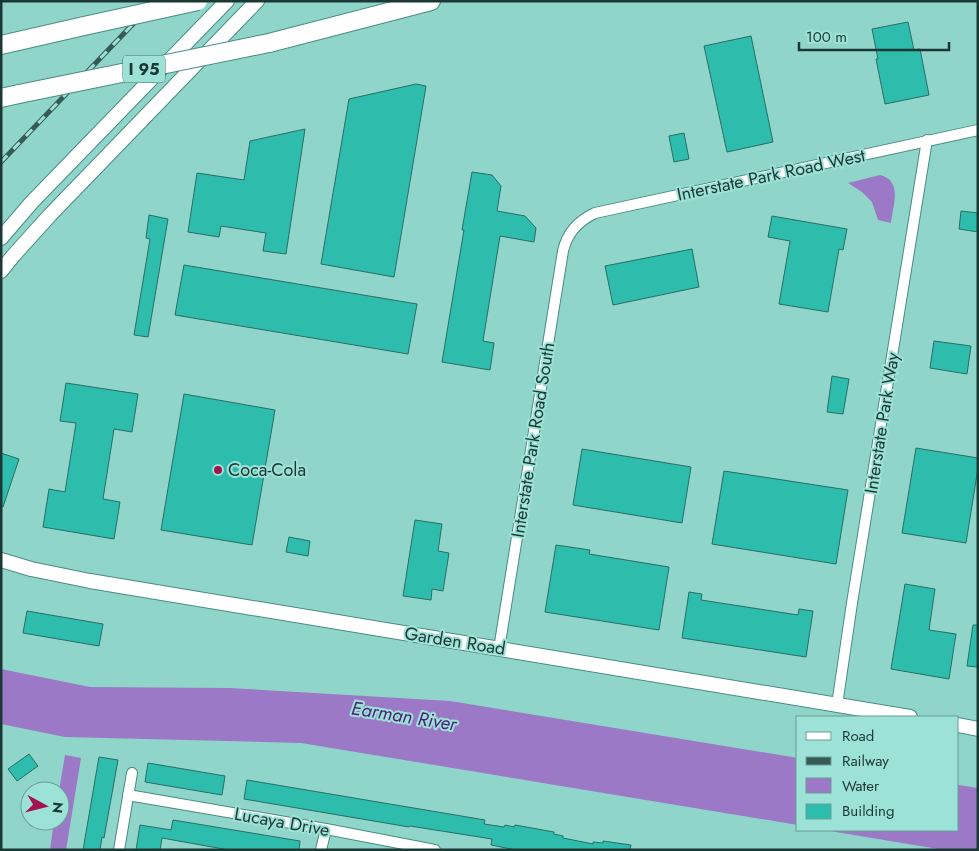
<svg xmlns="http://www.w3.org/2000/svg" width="979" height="851" font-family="Jost,sans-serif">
	<rect width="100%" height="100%" fill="#90d5ca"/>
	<!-- water -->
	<g fill="#9b79c6">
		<path d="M880 175C903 181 893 205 891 223L878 220 872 202 862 192 848 183Z"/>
		<path d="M1 669 90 687 229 688 450 701 798 758V825L301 743 65 737 1 724Z"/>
		<path d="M65 755 81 758 66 850H50L54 821H60L59 791Z"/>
		<path d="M958 785 978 788V850H944L824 830H958Z"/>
	</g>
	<!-- building -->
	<g fill="#2ebdad" stroke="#286e65">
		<path d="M908 22 914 50 920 49 929 95 885 104 876 59H878L872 29Z"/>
		<path d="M751 36 773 142 727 152 704 46Z"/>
		<path d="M416 84 426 86 394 277 321 264 349 99Z"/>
		<path d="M305 129 286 254 263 251 266 233 221 226 219 237 188 232 197 173 244 180 250 141Z"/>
		<path d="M684 133 689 159 674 162 669 136Z"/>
		<path d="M472 172 492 175 501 186 497 211 525 216 536 228 534 242 500 236 483 341 494 343 490 370 442 362 464 230H462Z"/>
		<path d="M961 211 978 213V232L959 229Z"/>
		<path d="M149 215 168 219 148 337 134 335 150 239 146 238Z"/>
		<path d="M772 216 847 229 843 250 839 249 828 312 779 304 790 241 768 237Z"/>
		<path d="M692 249 699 287 613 305 605 266Z"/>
		<path d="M184 265 417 304 408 354 175 315Z"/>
		<path d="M934 341 971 346 967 374 930 368Z"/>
		<path d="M832 376 849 379 843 414 827 412Z"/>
		<path d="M66 383 138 394 132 432 114 429 103 499 120 502 114 539 43 527 49 489 65 492 76 423 60 421Z"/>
		<path d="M184 394 275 410 252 545 161 530Z"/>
		<path d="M916 448 978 458V468L966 543 902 533Z"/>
		<path d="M582 449 691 467 682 523 573 505Z"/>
		<path d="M1 453 19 459 3 507 1 506Z"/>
		<path d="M724 471 848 490 836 564 712 544Z"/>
		<path d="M415 520 442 524 438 551 449 553 443 591 432 589 431 600 403 596Z"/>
		<path d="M289 537 310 541 308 556 286 552Z"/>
		<path d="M556 545 590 550 589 554 669 567 659 630 545 612Z"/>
		<path d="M905 584 935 589 929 630 956 634 949 679 891 669Z"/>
		<path d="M689 592 702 594 701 600 798 615 799 609 813 611 806 657 682 638Z"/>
		<path d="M27 611 103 624 99 646 23 633Z"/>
		<path d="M973 625H978V667L967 666Z"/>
		<path d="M29 754 38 766 17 781 8 769Z"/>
		<path d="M99 757 118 760 104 838 102 837 100 850H83Z"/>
		<path d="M148 763 225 776 222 795 145 782Z"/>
		<path d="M247 780 485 820 484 824 504 827 505 825 514 827 515 825 554 832V834L563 836V838L593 844V842L603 843V841L631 845 630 850H516L491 845 492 839 410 826 409 827 244 799Z"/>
		<path d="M173 820 300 841 299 850H229L162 838 160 850H136L140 825 171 830Z"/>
	</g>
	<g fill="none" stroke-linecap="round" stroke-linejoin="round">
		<defs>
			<g id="street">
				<path d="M499 649 563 251C567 233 578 221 595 213L978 130"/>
				<path d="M837 705 852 603 927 140"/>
				<path d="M128 795 326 829 435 850"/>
				<path d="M119 850 132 773"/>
				<path d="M321 850 326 829"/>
			</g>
			<g id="secondary">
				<path d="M1 238 32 202 227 1"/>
				<path d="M1 271 13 256 50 215 257 1"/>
				<path d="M1 560 31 569 90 581 910 717"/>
				<path d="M958 725 978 729"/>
			</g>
			<g id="highway">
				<path d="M269 43 431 1"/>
				<path d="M1 45 84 26"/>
				<path d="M1 98 19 94"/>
			</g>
		</defs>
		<!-- street casing -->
		<use href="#street" stroke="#488c82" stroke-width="12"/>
		<!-- secondary casing -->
		<use href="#secondary" stroke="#488c82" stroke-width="16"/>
		<!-- highway casing -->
		<use href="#highway" stroke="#488c82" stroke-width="20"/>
		<!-- street -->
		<use href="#street" stroke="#fff" stroke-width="10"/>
		<!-- secondary -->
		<use href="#secondary" stroke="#fff" stroke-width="14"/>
		<!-- highway -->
		<use href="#highway" stroke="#fff" stroke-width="18"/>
		<defs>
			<path id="rail" d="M1 162 155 1"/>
		</defs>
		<!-- rail casing -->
		<use href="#rail" stroke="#365b55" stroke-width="5"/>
		<!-- rail -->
		<use href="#rail" stroke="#9de2d7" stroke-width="3" stroke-dasharray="9" stroke-linecap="butt"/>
		<defs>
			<g id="highway-bridge">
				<path d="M84 26 198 1"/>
				<path d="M19 94 269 43"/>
			</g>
		</defs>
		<!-- highway-bridge casing -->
		<use href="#highway-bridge" stroke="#488c82" stroke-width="20" stroke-linecap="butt"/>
		<!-- highway-bridge -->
		<use href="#highway-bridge" stroke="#fff" stroke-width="18"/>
	</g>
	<!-- markers -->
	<circle fill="#a4114f" stroke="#9de2d7" stroke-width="2" cx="218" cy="470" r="5"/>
	<g text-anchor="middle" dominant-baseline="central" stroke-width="4" stroke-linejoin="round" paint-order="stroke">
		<!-- shield labels -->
		<rect fill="#9de2d7" stroke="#436b65" stroke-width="1" x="123" y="55.5" width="42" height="27" rx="4"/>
		<g font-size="16" font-weight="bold" fill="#1c3834">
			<text x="144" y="69">I 95</text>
		</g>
		<!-- street labels -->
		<g font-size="18" fill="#1c3834" stroke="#9de2d7">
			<text transform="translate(771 175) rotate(-12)">Interstate Park Road West</text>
			<text transform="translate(882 423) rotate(-81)">Interstate Park Way</text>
			<text transform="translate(533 440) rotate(-81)">Interstate Park Road South</text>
			<text transform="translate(455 641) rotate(9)">Garden Road</text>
			<text transform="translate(282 822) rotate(10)">Lucaya Drive</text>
		</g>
		<!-- poi labels -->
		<g font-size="18" fill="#1c3834" stroke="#9de2d7" text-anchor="start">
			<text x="228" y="470">Coca-Cola</text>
		</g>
		<!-- water labels -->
		<g font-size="19" font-style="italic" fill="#4e1d7a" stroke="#9de2d7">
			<text transform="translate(404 716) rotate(9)">Earman River</text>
		</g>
	</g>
	<!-- border -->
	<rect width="979" height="851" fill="none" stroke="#1c3834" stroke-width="5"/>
	<!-- legend -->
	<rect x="796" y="716" width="162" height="115" fill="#9de2d7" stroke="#699e96"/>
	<rect x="806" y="732" width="25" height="8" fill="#ffffff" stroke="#699e96"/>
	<text x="842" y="741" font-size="15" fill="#1c3834">Road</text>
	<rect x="806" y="757" width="25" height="8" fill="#365b55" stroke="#699e96"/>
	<text x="842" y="766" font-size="15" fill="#1c3834">Railway</text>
	<rect x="806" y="778" width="25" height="15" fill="#9b79c6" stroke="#699e96"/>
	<text x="842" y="791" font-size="15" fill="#1c3834">Water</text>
	<rect x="806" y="804" width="25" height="15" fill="#2ebdad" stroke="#699e96"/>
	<text x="842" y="816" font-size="15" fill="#1c3834">Building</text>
	<!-- north arrow -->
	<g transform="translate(45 806) rotate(97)"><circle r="24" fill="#9de2d7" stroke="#699e96"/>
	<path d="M0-4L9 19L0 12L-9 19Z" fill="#a4114f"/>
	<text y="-8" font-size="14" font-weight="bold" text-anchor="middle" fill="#1c3834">N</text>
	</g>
	<!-- scale -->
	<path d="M799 42v8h150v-8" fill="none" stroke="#1c3834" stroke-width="2.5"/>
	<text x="806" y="42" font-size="15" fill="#1c3834" stroke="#9de2d7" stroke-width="4" paint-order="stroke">100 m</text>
</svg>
